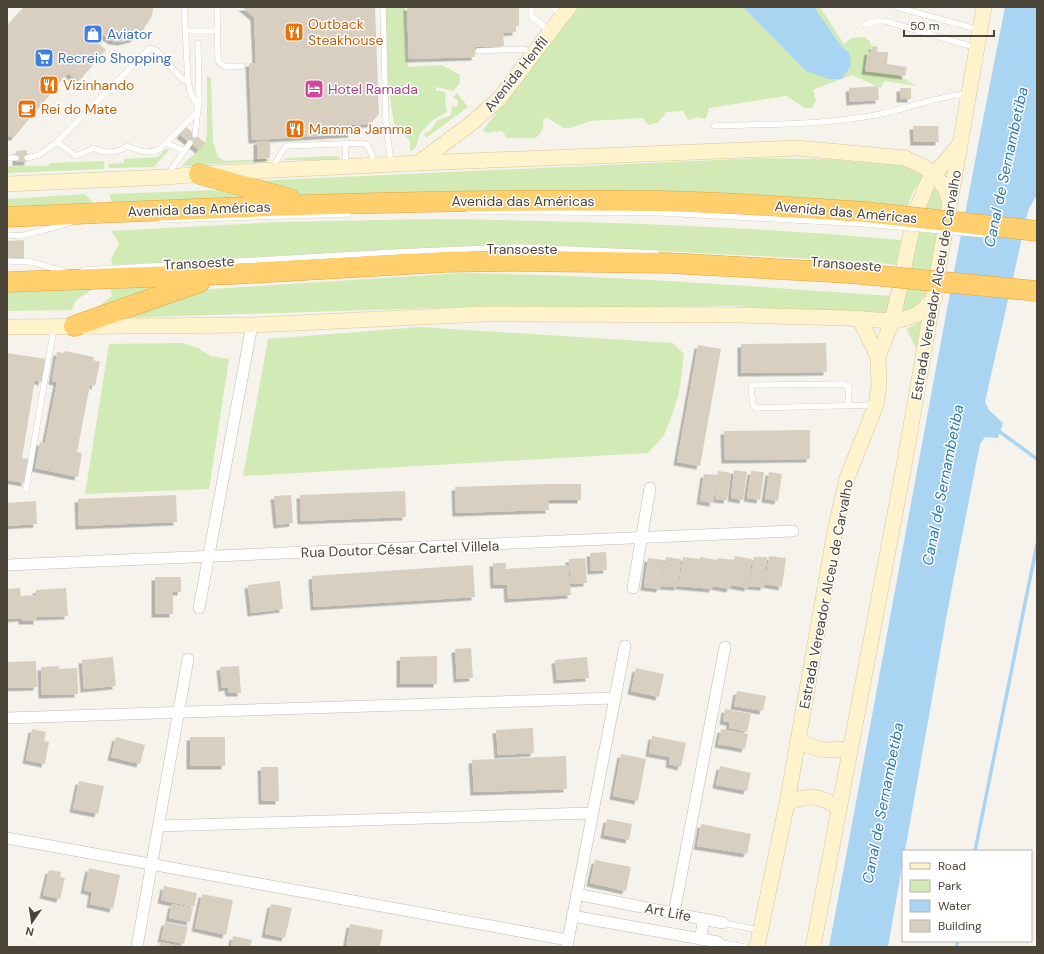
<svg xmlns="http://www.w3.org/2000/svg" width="1044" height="954" font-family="'DM Sans',sans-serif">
	<defs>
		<filter id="shadow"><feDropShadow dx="-3.5" dy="3.5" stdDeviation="0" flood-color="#0004"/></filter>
	</defs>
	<rect width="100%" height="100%" fill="#f6f3ec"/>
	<!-- green -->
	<g fill="#d2eab5">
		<path d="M385 7H405L406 56 408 67 442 65 460 75V83L453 91 436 87V91H443L446 93 445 101 447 112 433 120 420 133 416 147 412 151 410 150V140L395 129 388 86Z"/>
		<path d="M579 7H743L806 71 849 52 842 47 814 7H820L844 44 852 38 864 37C870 41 873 43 871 52L868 51 865 71 898 75 916 86 884 81 881 88 852 75 813 90 816 101 812 108H805L786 96 709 108 706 119 698 117 688 120 683 111 666 112C661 120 658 124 648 125L643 118 590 121 570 128H563L548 118 543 119V129L536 138H507L502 131 486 133 483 130Z"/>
		<path d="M207 77 211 78 213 141 218 157 225 161 269 159V161L181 166 199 150 205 142 207 136Z"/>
		<path d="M457 93 468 107 426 138 424 133 430 131 437 121 451 115 452 106 457 107 458 101 453 97Z"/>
		<path d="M165 149 169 150 154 167 109 168 108 164 124 163V159L158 157Z"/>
		<path d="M334 156 340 157 336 160H284L288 158Z"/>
		<path d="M761 158 824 159 904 165 925 175C915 187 909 197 907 213L296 197 253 181Z"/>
		<path d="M104 161V169L7 173V166H47L51 163Z"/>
		<path d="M934 183 938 191 944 208 926 294 921 305 902 316 903 297 919 213Z"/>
		<path d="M218 190 267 203H112L109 194Z"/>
		<path d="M85 194 94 204 7 214V199Z"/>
		<path d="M433 219C590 221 746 226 901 240L896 265 857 261 521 244 113 265 111 259 119 243 111 231 279 222Z"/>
		<path d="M462 273C606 275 748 286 891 296V318L735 306 592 308 464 307 117 318 211 289Z"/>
		<path d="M184 282 94 310 112 296 110 286Z"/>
		<path d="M97 286 75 301 72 310 7 311V290Z"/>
		<path d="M925 319 919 353 906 329Z"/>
		<path d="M420 327 673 343 684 354 679 393 672 415 664 435 648 453 243 476 268 339Z"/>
		<path d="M182 343 198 348 210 356 229 359 209 489 85 494 109 344Z"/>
	</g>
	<!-- water -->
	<g fill="#a9d4f2">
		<path d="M743 7H814L842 47 849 52 851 65 842 79H828L806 71Z"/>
		<path d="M1005 7H1037V194L1028 211 985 402 989 410 1003 423 998 438 985 437 980 444 948 608 905 851H903V861L888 947H829C888 634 943 320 1005 7Z"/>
	</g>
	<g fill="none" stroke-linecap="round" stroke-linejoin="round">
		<!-- stream -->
		<g stroke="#a9d4f2" stroke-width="3.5">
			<path d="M996 429 1037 459"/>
			<path d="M975 851 1037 544"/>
			<path d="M956 947 958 941"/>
		</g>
	</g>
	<!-- building -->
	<g fill="#d8cfc1" filter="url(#shadow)">
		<path d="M24 7 153 8 152 16 142 32 133 39 121 42 112 41 102 34 96 41 106 50 78 82 68 73 14 137H7V26Z"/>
		<path d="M242 7H375L379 114 370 124 351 125 352 134 252 140 249 63H256L254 17Z"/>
		<path d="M407 7H519V26H516V32L503 33 504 46 475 47V57L409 59Z"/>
		<path d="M872 46 878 47 877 52H888L887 64 907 67 905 76 865 71 868 51 871 52Z"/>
		<path d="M878 86 879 100 850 102 849 88Z"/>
		<rect x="900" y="88" width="11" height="11"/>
		<path d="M913 126H938L939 142H914Z"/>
		<path d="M186 127 205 143 199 150 180 135Z"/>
		<path d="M257 141H270V158L257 159Z"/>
		<path d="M27 150 28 162H16V151Z"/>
		<path d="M24 240V259L7 260V241Z"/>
		<path d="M826 343 827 372 741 373V344Z"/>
		<path d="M698 345 721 349 700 466 677 462Z"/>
		<path d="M65 351 94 357 93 360 100 362 95 386 90 385 77 452 82 453 78 477 35 468 40 442 45 443 57 382 52 381 57 352 64 353Z"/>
		<path d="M7 353 46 359 42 382 35 380 22 458 29 459 25 483 7 480Z"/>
		<path d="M810 430V459L725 460 724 431Z"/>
		<path d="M734 470 747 472 743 500 731 498Z"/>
		<path d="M718 471 731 473 727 500 715 499Z"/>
		<path d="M751 471 764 472 760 500 747 498Z"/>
		<path d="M769 472 782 474 778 501 765 499Z"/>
		<path d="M704 474 717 475 713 503 700 501Z"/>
		<path d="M548 484H581V500H548L549 510 456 513 455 487Z"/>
		<path d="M405 491 406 517 301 521 300 495Z"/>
		<path d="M176 495 177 522 79 526 78 499Z"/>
		<path d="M291 495 293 523 277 525 274 496Z"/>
		<path d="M36 501 37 524 7 526V503Z"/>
		<path d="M606 552 607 570 591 571 590 553Z"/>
		<path d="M735 556 752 559 748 588 731 585 730 589 713 586V589L679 586 683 557 700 559V557L717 560V558L734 560Z"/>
		<path d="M769 556 786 558 782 587 765 584Z"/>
		<path d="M666 557 681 559 678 587 661 586Z"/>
		<path d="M754 557H767L764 587 749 586Z"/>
		<path d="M585 558 587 583 571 584 569 559Z"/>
		<path d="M648 558 664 560 660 589 644 587Z"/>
		<path d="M493 563H506V569L568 565 571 595 508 599 507 585H494Z"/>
		<path d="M473 565 475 597 314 607 312 576Z"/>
		<path d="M155 577H181V592H173V614H155Z"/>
		<path d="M280 581 283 609 251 613 248 585Z"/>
		<path d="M20 588 21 596 36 595V590L66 588 68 616 37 617V621H22V618L7 619V589Z"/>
		<path d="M471 648 473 678 457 679 455 649Z"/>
		<path d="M437 656V684H400V657Z"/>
		<path d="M113 657 116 686 84 689 82 660Z"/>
		<path d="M587 657 589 678 557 680 555 660Z"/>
		<path d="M36 661 37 687 7 688V662Z"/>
		<path d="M59 666V669L77 668 78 694 42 695 41 667Z"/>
		<path d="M239 666 241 693H229L228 687 222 688 220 667Z"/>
		<path d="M636 668 664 674 659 697 631 691Z"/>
		<path d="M737 691 766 696 763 711 734 706Z"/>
		<path d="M725 709 751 714 747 732 729 728 730 722 723 721Z"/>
		<path d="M533 728 534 753 498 755 496 730Z"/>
		<path d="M32 729 46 732 44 741 49 742 45 764 26 760Z"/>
		<path d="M721 729 748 734 745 749 718 744Z"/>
		<path d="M652 736 686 743 681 767 669 764 670 757 649 753Z"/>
		<path d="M116 737 145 745 140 764 111 757Z"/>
		<rect x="190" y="737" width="35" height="29"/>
		<path d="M621 754 646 759 638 801 613 796Z"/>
		<path d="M566 756 567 789 474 792 472 760Z"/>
		<path d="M720 766 751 773 747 791 716 785Z"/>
		<path d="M261 767H278L279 801H262Z"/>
		<path d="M79 781 104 786 98 814 73 809Z"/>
		<path d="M607 819 632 824 629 840 604 835Z"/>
		<path d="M701 824 751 834 747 854 697 846Z"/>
		<path d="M595 860 631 867 626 891 590 883Z"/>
		<path d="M89 868 120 875 113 909 90 904 92 892 84 890Z"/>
		<path d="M49 870 61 872 60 877 65 878 60 899 43 895Z"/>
		<path d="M164 886 197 893 194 907 161 900Z"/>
		<path d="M202 894 233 900 226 935 195 928Z"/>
		<path d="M172 904 193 908 190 922 169 918Z"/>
		<path d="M271 904 292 908 285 938 265 934Z"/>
		<path d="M165 922 188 927 184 944 161 939Z"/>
		<path d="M350 924 383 930 380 947H346Z"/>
		<path d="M233 936 252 940 250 947H231Z"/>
		<path d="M160 942 180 946V947H159Z"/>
	</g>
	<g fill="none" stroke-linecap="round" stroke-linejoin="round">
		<defs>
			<g id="lane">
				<path d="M184 7 188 81 191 94 198 108 195 135"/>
				<path d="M217 7 218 60C223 69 232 67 242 66"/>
				<path d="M383 7 386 123 391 164"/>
				<path d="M531 7V16L550 31"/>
				<path d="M553 7 563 15"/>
				<path d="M896 7 980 30"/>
				<path d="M865 25 878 21H885L977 48"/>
				<path d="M186 31H217"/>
				<path d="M478 51 524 49 532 55"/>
				<path d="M198 108 199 103 198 43"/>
				<path d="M714 126C770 124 826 125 881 114 910 108 937 96 967 94"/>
				<path d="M57 142 76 156 94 148C103 154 119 153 127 146 139 151 148 155 160 149L197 112"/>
				<path d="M166 143 185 151"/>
				<path d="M7 158H16"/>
				<path d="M27 158 39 155 57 142 150 48 156 50 183 80 188 81"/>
				<path d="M345 166 346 143"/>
				<path d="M271 169 286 146 364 143 368 146 376 165"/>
				<path d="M168 174 190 143"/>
				<path d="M469 211 663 213 866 224"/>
				<path d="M161 220 348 214"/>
				<path d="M7 236 25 235 70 223"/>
				<path d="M7 261 31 262 63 271"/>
				<path d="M83 270 396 252 519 247 656 253"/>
				<path d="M848 405 849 388 844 384 753 385 751 388 753 405 756 408 874 405"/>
				<path d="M26 489 54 327"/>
				<path d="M723 923 760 930"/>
				<path d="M718 942 745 947"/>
			</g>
			<g id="street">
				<path d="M7 565 793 531"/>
				<path d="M633 588 650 488"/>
				<path d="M199 608 252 325"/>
				<path d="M7 718 614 698"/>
				<path d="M159 826 591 813"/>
				<path d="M7 838 568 940"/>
				<path d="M576 894 723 923"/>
				<path d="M674 913 725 647"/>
				<path d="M572 916 718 942"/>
				<path d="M700 939 704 919"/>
				<path d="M567 946 625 646"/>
				<path d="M137 947 188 659"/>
			</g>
			<g id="secondary">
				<path d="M418 163 472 123 499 99 569 7"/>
				<path d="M7 184 166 177 215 173 418 163 797 148 905 158 924 167 934 174 945 188 950 201"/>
				<path d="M859 318 878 357"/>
				<path d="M7 327 252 325 484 314 736 315 846 318 892 321 900 320 918 314 935 298"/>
				<path d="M798 742 823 750 850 749"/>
				<path d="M787 803C806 795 822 794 839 809"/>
				<path d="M757 947 787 803 835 531 847 478 876 405 879 385 878 357 892 321 897 300 915 214 928 182 960 144"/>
				<path d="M813 947 904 466 984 7"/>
			</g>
			<g id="highway">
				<path d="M199 174 290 199"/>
				<path d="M7 217C225 207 444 198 662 201 730 202 798 208 865 212"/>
				<path d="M7 282 234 274 445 262 516 261 668 263 850 273"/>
				<path d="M74 326 200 282"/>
			</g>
		</defs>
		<!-- lane casing -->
		<use href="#lane" stroke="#c2bbae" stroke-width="6"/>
		<!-- street casing -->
		<use href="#street" stroke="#c2bbae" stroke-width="12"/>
		<!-- secondary casing -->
		<use href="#secondary" stroke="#d6c79b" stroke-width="16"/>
		<!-- highway casing -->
		<use href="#highway" stroke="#e0a43c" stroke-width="21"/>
		<!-- lane -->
		<use href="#lane" stroke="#fff" stroke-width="5.5"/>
		<!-- street -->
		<use href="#street" stroke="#fff" stroke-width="11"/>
		<!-- secondary -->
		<use href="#secondary" stroke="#fff3cd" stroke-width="15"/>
		<!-- highway -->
		<use href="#highway" stroke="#ffcf6e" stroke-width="20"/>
		<defs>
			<path id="lane-bridge" d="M866 224 987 235"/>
			<g id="highway-bridge">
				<path d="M865 212 1037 231"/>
				<path d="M850 273 1037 291"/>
			</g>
		</defs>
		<!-- lane-bridge casing -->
		<use href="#lane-bridge" stroke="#c2bbae" stroke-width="6" stroke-linecap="butt"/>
		<!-- highway-bridge casing -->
		<use href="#highway-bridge" stroke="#e0a43c" stroke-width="21" stroke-linecap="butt"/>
		<!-- lane-bridge -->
		<use href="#lane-bridge" stroke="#fff" stroke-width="5.5"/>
		<!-- highway-bridge -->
		<use href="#highway-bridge" stroke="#ffcf6e" stroke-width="20"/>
	</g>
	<!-- icons -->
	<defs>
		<symbol id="restaurant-square" viewBox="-11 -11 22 22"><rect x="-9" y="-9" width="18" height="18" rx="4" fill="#e8710a" stroke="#fff"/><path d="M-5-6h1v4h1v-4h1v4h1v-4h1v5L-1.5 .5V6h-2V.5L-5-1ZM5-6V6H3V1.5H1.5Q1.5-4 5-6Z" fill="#fff"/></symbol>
		<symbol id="shop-square" viewBox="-11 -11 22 22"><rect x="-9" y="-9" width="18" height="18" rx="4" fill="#3f7fe0" stroke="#fff"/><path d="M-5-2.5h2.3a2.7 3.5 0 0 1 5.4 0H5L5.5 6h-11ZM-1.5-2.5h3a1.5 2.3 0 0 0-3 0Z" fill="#fff"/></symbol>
		<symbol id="supermarket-square" viewBox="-11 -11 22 22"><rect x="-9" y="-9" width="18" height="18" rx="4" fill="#3f7fe0" stroke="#fff"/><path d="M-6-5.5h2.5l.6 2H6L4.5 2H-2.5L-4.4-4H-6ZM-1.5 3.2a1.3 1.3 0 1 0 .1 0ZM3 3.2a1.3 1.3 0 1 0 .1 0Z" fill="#fff"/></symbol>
		<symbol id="hotel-square" viewBox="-11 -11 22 22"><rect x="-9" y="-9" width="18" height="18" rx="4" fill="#d1479c" stroke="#fff"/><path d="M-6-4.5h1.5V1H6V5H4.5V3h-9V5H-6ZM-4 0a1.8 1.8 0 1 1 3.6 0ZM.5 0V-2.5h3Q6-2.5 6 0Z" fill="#fff"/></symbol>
		<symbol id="cafe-square" viewBox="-11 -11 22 22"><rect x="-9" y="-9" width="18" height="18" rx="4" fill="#e8710a" stroke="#fff"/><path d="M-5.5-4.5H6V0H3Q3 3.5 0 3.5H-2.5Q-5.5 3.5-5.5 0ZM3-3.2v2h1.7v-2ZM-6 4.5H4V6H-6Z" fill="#fff"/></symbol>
	</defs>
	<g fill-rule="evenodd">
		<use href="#restaurant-square" x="283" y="21" width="22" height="22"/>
		<use href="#shop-square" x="82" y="23" width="22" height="22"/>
		<use href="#supermarket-square" x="33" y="47" width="22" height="22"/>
		<use href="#restaurant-square" x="38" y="74" width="22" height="22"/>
		<use href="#hotel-square" x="303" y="78" width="22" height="22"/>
		<use href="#cafe-square" x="16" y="98" width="22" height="22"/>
		<use href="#restaurant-square" x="284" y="118" width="22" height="22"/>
	</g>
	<g text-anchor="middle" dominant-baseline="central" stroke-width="3" stroke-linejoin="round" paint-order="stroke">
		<!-- food labels -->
		<g font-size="14" fill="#c56008" stroke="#fff" text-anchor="start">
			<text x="308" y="24">Outback<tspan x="308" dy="16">Steakhouse</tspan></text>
			<text x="63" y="85">Vizinhando</text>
			<text x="41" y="109">Rei do Mate</text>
			<text x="309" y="129">Mamma Jamma</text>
		</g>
		<!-- shop labels -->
		<g font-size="14" fill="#366cbe" stroke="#fff" text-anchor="start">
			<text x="107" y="34">Aviator</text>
			<text x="58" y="58">Recreio Shopping</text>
		</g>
		<!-- street labels -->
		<g font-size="14" fill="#4b4439" stroke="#fff">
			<text transform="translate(516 74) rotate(-51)">Avenida Henfil</text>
			<text x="523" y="201">Avenida das Américas</text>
			<text transform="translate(199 209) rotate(-2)">Avenida das Américas</text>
			<text transform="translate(846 212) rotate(5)">Avenida das Américas</text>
			<text x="522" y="249">Transoeste</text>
			<text transform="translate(199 263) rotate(-3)">Transoeste</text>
			<text transform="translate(846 264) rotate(4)">Transoeste</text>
			<text transform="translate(936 285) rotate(-80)">Estrada Vereador Alceu de Carvalho</text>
			<text transform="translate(400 549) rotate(-2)">Rua Doutor César Cartel Villela</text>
			<text transform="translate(826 594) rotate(-79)">Estrada Vereador Alceu de Carvalho</text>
			<text transform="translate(668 912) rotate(11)">Art Life</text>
		</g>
		<!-- hotel labels -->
		<g font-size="14" fill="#b23c85" stroke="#fff" text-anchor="start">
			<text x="328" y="89">Hotel Ramada</text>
		</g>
		<!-- water labels -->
		<g font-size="15" font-style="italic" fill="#2e7ab2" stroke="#fff">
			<text transform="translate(1006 167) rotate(-78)">Canal de Sernambetiba</text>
			<text transform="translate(943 485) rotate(-79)">Canal de Sernambetiba</text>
			<text transform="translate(883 803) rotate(-79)">Canal de Sernambetiba</text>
		</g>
	</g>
	<!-- border -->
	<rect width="1044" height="954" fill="none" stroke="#4b4439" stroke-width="16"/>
	<!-- legend -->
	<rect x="902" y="850" width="130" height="92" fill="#ffffff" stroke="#b7b4b0"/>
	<rect x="910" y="863" width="20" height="6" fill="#fff3cd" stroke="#b7b4b0"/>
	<text x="938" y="870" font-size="12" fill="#4b4439">Road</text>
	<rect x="910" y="880" width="20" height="12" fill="#d2eab5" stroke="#b7b4b0"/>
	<text x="938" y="890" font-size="12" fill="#4b4439">Park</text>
	<rect x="910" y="900" width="20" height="12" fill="#a9d4f2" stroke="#b7b4b0"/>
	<text x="938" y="910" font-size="12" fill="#4b4439">Water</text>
	<rect x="910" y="920" width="20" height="12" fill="#d8cfc1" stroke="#b7b4b0"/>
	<text x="938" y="930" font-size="12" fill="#4b4439">Building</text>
	<!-- north arrow -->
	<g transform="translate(32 922) rotate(193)" stroke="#ffffff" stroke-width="3" paint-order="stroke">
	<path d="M0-3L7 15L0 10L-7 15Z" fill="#4b4439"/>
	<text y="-6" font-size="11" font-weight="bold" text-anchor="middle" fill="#4b4439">N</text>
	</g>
	<!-- scale -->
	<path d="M904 30v6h90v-6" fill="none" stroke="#4b4439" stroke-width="2"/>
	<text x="910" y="30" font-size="12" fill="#4b4439" stroke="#ffffff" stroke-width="3" paint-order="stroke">50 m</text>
</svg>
